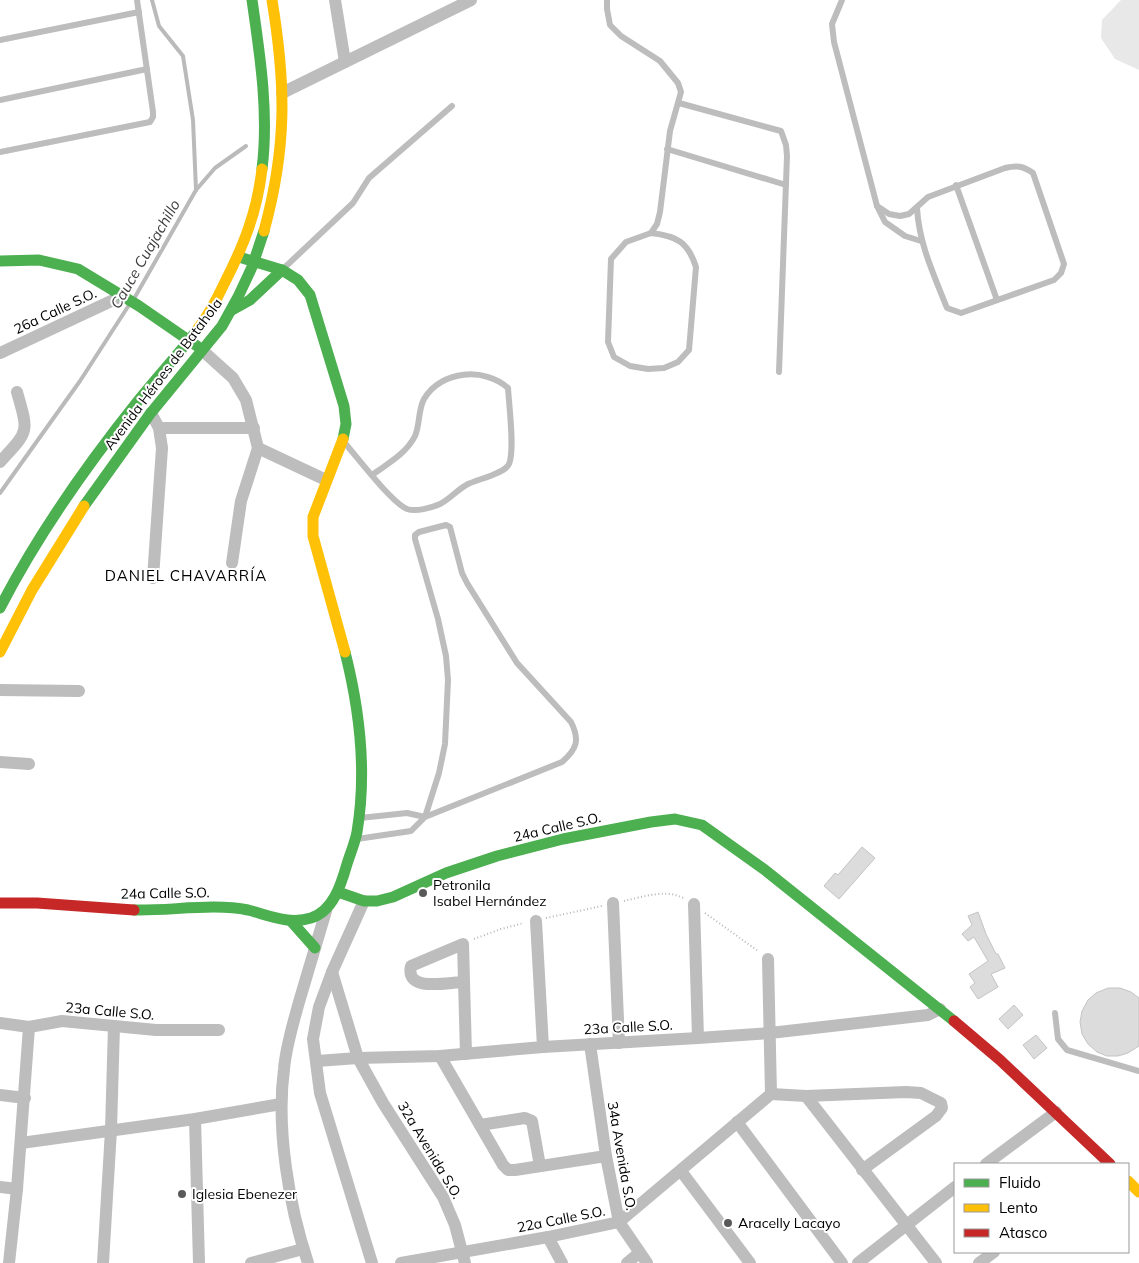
<svg xmlns="http://www.w3.org/2000/svg" width="1139" height="1263" font-family="Mulish,sans-serif">
	<rect width="100%" height="100%" fill="#fff"/>
	<!-- green -->
	<path fill="#e8e8e8" d="M1121 0H1139V70L1115 59 1101 38 1102 20Z"/>
	<g fill="none" stroke-linecap="round" stroke-linejoin="round">
		<!-- stream -->
		<g stroke="#bababa" stroke-width="4">
			<path d="M152 0 159 26 183 56 193 120 196 190"/>
			<path d="M135 297 196 190 215 168 246 146"/>
			<path d="M0 493 80 381 129 305"/>
		</g>
	</g>
	<!-- building -->
	<g fill="#dcdcdc" stroke="#c4c4c4">
		<path d="M862 847 875 858 839 899 824 886 835 873 838 875Z"/>
		<path d="M978 912 986 934 996 954H998L1005 968 991 974 998 987 978 999 970 987 975 983 969 974 988 961 974 937 968 941 962 934 972 925 968 916Z"/>
		<path d="M1108 988H1120L1131 992 1139 998V1046L1128 1053 1118 1056H1107L1097 1052 1088 1044 1082 1034 1080 1022 1082 1011 1088 1000 1096 993Z"/>
		<path d="M1014 1005 1023 1015 1008 1029 999 1019Z"/>
		<path d="M1036 1035 1047 1048 1034 1059 1023 1045Z"/>
	</g>
	<g fill="none" stroke-linecap="round" stroke-linejoin="round">
		<!-- path -->
		<g stroke="#b8b8b8" stroke-width="2" stroke-dasharray="1 2.5" stroke-linecap="butt">
			<path d="M624 901C643 897 667 888 685 899"/>
			<path d="M705 913 758 951"/>
			<path d="M546 918 602 906"/>
			<path d="M474 939 501 929 524 923"/>
		</g>
		<!-- lane -->
		<g stroke="#bdbdbd" stroke-width="6">
			<path d="M607 0V9L610 25 621 36 660 61 678 83 681 92 670 131 660 212 657 224 651 233"/>
			<path d="M842 0 832 24 834 42 877 206 885 222 905 236 921 241"/>
			<path d="M0 40 139 12"/>
			<path d="M0 100 147 69"/>
			<path d="M679 103 781 131 786 145 787 156 779 372"/>
			<path d="M667 149 786 185"/>
			<path d="M0 152 150 122 153 117V112L137 0"/>
			<path d="M956 185 997 300"/>
			<path d="M877 206 889 214 900 216 909 214 928 197 1005 168C1017 165 1023 166 1033 173L1064 264 1061 273 1054 280 961 313 947 308C934 275 919 244 917 208"/>
			<path d="M651 233C677 236 688 242 696 267L689 350 678 362 664 368 648 369 630 366 614 357 608 342 611 259 626 242Z"/>
			<path d="M283 269 353 203 369 178 452 106"/>
			<path d="M344 442C357 457 391 502 407 509 416 512 431 508 440 504 450 499 458 489 468 484 478 479 504 474 509 464 515 451 509 405 508 388 485 367 441 370 424 399 418 410 420 425 415 436 406 454 387 464 372 475"/>
			<path d="M357 839 411 831 425 817 439 773 445 744 448 680 446 656 438 619 415 539V535L419 532 446 525 450 527 462 573 467 583 517 663 571 722C580 740 577 749 562 762L425 817 407 813 360 818"/>
			<path d="M1055 1013 1058 1039 1067 1050 1139 1071"/>
		</g>
		<!-- street -->
		<g stroke="#bdbdbd" stroke-width="12">
			<path d="M335 0 345 62"/>
			<path d="M282 93 471 0"/>
			<path d="M203 351 233 378 246 400 258 448 241 501 232 563"/>
			<path d="M0 353 122 296"/>
			<path d="M151 413 159 428 162 448 153 578"/>
			<path d="M159 428H254"/>
			<path d="M258 448 326 480"/>
			<path d="M0 462C29 430 29 434 17 392"/>
			<path d="M0 690 79 691"/>
			<path d="M0 762 29 764"/>
			<path d="M364 901 332 972 319 1007 313 1039 320 1093 372 1263"/>
			<path d="M613 903 619 1043"/>
			<path d="M694 904 698 1038"/>
			<path d="M536 921 543 1047"/>
			<path d="M768 959 771 1094"/>
			<path d="M332 972 358 1058 383 1103 443 1197 455 1225 465 1263"/>
			<path d="M464 982C448 982 405 993 411 966L463 944 466 1054"/>
			<path d="M0 1023 29 1027 62 1021 156 1030H219"/>
			<path d="M590 1044 606 1156 619 1222 647 1263"/>
			<path d="M440 1056 503 1165 508 1170H515L606 1156"/>
			<path d="M317 1061 358 1058 440 1056 543 1047 698 1038 770 1033 928 1015 940 1009"/>
			<path d="M771 1094 806 1096 906 1092 921 1093 941 1103 942 1108 936 1116 862 1170"/>
			<path d="M0 1095 25 1098"/>
			<path d="M806 1096 936 1263"/>
			<path d="M195 1119 199 1263"/>
			<path d="M737 1122 842 1263"/>
			<path d="M480 1125 525 1118 532 1121 540 1166"/>
			<path d="M21 1143 195 1119 281 1104"/>
			<path d="M986 1164 1056 1112"/>
			<path d="M681 1171 750 1263"/>
			<path d="M0 1187 17 1189"/>
			<path d="M548 1237 562 1263"/>
			<path d="M9 1263 17 1189 29 1027"/>
			<path d="M103 1263 111 1130 114 1026"/>
			<path d="M251 1263 303 1249"/>
			<path d="M308 1263C289 1206 276 1129 284 1069 286 1046 293 1024 299 1002 308 972 317 942 326 911"/>
			<path d="M401 1263 548 1237 619 1222 771 1094"/>
			<path d="M627 1263 639 1253"/>
			<path d="M858 1263 955 1187"/>
			<path d="M979 1263 994 1252"/>
		</g>
		<!-- fast -->
		<g stroke="#4caf50" stroke-width="11">
			<path d="M252 0C260 55 269 113 262 169"/>
			<path d="M239 257 282 270 298 280 310 295 344 406 346 424 343 439"/>
			<path d="M0 261 39 260 78 269 139 306 197 346"/>
			<path d="M232 310 250 300 282 270"/>
			<path d="M84 506 150 414 222 326 238 297 252 267 264 231"/>
			<path d="M0 608C38 534 86 466 138 401 157 377 178 355 197 330"/>
			<path d="M338 892 364 901H377L393 897 446 873 497 856 563 839 651 822 675 819 702 825 765 870 954 1021"/>
			<path d="M134 910C170 911 214 903 248 910 268 915 289 925 311 918 333 911 341 885 347 864 350 854 355 843 357 832 367 772 360 711 345 652"/>
			<path d="M291 921 315 948"/>
		</g>
		<!-- slow -->
		<g stroke="#ffc107" stroke-width="11">
			<path d="M264 231C287 147 286 85 272 0"/>
			<path d="M197 330C208 316 216 301 224 284 244 245 257 212 262 169"/>
			<path d="M343 439 313 517V536L345 652"/>
			<path d="M0 652 32 590 84 506"/>
			<path d="M1128 1181 1139 1192"/>
		</g>
		<!-- jam -->
		<g stroke="#c62828" stroke-width="11">
			<path d="M0 903H37L134 910"/>
			<path d="M954 1021 1000 1060 1110 1164"/>
		</g>
	</g>
	<!-- markers -->
	<g fill="#595959" stroke="#fff" stroke-width="2">
		<circle cx="423" cy="893" r="5"/>
		<circle cx="182" cy="1194" r="5"/>
		<circle cx="728" cy="1223" r="5"/>
	</g>
	<g text-anchor="middle" dominant-baseline="central" stroke-width="4" stroke-linejoin="round" paint-order="stroke">
		<!-- street labels -->
		<g font-size="14" fill="#000" stroke="#fff">
			<text transform="translate(55 311) rotate(-25)">26a Calle S.O.</text>
			<text transform="translate(163 374) rotate(-53)">Avenida Héroes de Batahola</text>
			<text transform="translate(557 827) rotate(-13)">24a Calle S.O.</text>
			<text transform="translate(165 893) rotate(-1)">24a Calle S.O.</text>
			<text transform="translate(110 1011) rotate(5)">23a Calle S.O.</text>
			<text transform="translate(628 1027) rotate(-3)">23a Calle S.O.</text>
			<text transform="translate(430 1150) rotate(59)">32a Avenida S.O.</text>
			<text transform="translate(622 1156) rotate(80)">34a Avenida S.O.</text>
			<text transform="translate(561 1219) rotate(-11)">22a Calle S.O.</text>
		</g>
		<!-- poi labels -->
		<g font-size="14" fill="#000" stroke="#fff" text-anchor="start">
			<text x="433" y="885">Petronila<tspan x="433" dy="16">Isabel Hernández</tspan></text>
			<text x="192" y="1194">Iglesia Ebenezer</text>
			<text x="738" y="1223">Aracelly Lacayo</text>
		</g>
		<!-- water labels -->
		<g font-size="15" font-style="italic" fill="#3e3e3e" stroke="#fff">
			<text transform="translate(145 254) rotate(-60)">Cauce Cuajachillo</text>
		</g>
		<!-- neighbourhood labels -->
		<g font-size="15" letter-spacing="1" fill="#000" stroke="#fff">
			<text x="186" y="575">DANIEL CHAVARRÍA</text>
		</g>
	</g>
	<!-- legend -->
	<rect x="954" y="1163" width="175" height="90" fill="#ffffff" stroke="#999999"/>
	<rect x="964" y="1179" width="25" height="8" fill="#4caf50" stroke="#999999"/>
	<text x="999" y="1188" font-size="15" fill="#000000">Fluido</text>
	<rect x="964" y="1204" width="25" height="8" fill="#ffc107" stroke="#999999"/>
	<text x="999" y="1213" font-size="15" fill="#000000">Lento</text>
	<rect x="964" y="1229" width="25" height="8" fill="#c62828" stroke="#999999"/>
	<text x="999" y="1238" font-size="15" fill="#000000">Atasco</text>
</svg>
